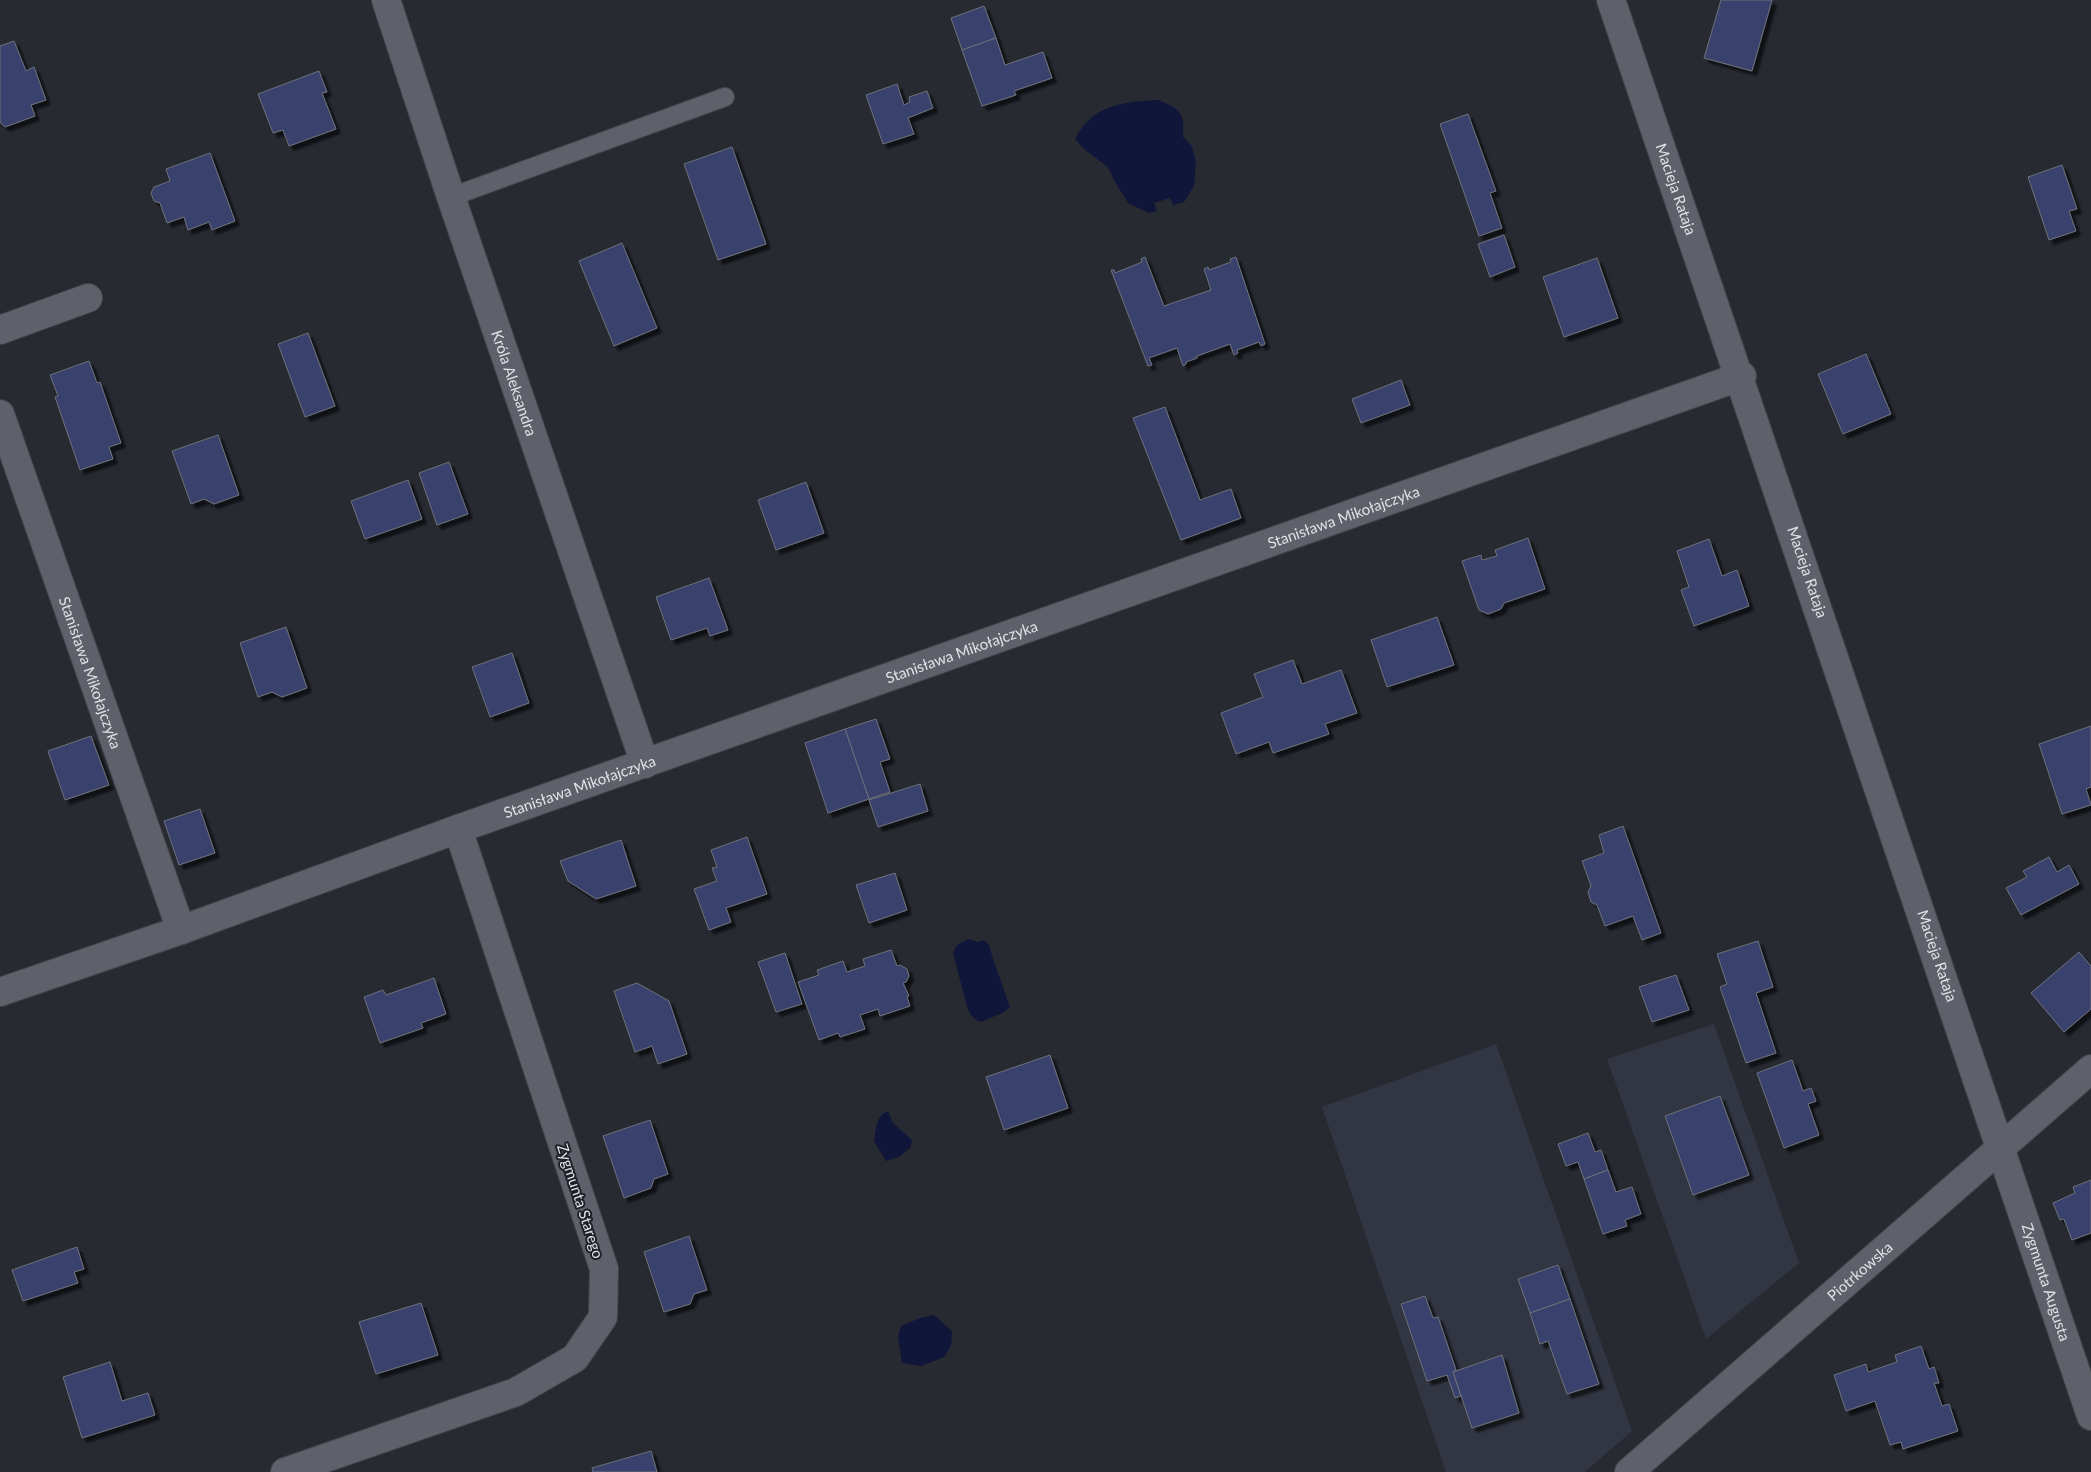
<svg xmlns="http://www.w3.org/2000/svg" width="2091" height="1472" font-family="Lato,sans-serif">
	<defs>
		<filter id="shadow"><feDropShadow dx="4.5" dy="4.5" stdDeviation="1" flood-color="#0009"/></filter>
	</defs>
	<rect width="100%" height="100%" fill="#282a32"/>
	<!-- built -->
	<g fill="#323642">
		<path d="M1714 1024 1799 1263 1706 1339 1607 1059Z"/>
		<path d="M1496 1044 1632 1431 1585 1472H1446L1322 1107Z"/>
	</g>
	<!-- water -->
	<g fill="#10153a">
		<path d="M1159 100C1180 109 1185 113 1183 137L1192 146 1196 163 1194 186 1184 202 1173 205 1170 198 1154 203 1157 211 1149 213 1128 203 1115 182 1108 167 1085 150 1075 139C1093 104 1123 102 1159 100Z"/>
		<path d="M968 939 978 942 984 940 989 945 993 959 1010 1007 1002 1013 981 1022 974 1019 968 1010 953 953 956 946Z"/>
		<path d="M888 1111 893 1123 912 1140 910 1148 899 1157 886 1161 874 1141C876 1130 876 1115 888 1111Z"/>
		<path d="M934 1315 952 1331 951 1346 944 1357 921 1366 902 1363 898 1337 901 1326 920 1318Z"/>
	</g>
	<!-- building -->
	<g fill="#39426c" stroke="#6e717a" filter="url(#shadow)">
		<path d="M1721 0H1772L1752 71 1704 58Z"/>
		<path d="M984 6 996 38 962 50 951 18Z"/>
		<path d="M996 38 1005 65 1043 52 1052 78 1014 91 1016 95 982 106 962 50Z"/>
		<path d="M14 41 26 71 34 67 46 100 31 105 35 116 5 127 0 122V46Z"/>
		<path d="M319 71 327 92 322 93 336 129 289 146 283 130 273 133 258 94Z"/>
		<path d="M897 84 904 105 910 102 909 97 927 91 933 108 908 118 914 134 883 144 866 95Z"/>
		<path d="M1468 114 1496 191 1490 193 1502 228 1479 236 1440 124Z"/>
		<path d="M732 147 766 244 718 260 684 164Z"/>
		<path d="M210 153 235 221 212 230 209 222 188 230 184 217 167 223 160 203 154 201 151 193 154 187 170 181 166 169Z"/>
		<path d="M2062 165 2077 209 2069 211 2076 231 2049 240 2028 177Z"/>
		<path d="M1504 235 1515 267 1490 277 1478 244Z"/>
		<path d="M622 243 657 328 614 346 579 261Z"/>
		<path d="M1145 257 1164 306 1211 290 1204 269 1208 267 1209 270 1231 262 1230 259 1236 257 1265 344 1261 346 1259 342 1237 350 1238 353 1234 355 1230 344 1197 356V358L1186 362V364L1183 366 1177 348 1149 358 1152 365 1148 366 1111 270H1114L1115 273 1142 262 1141 259Z"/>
		<path d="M1597 258 1618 318 1564 337 1543 277Z"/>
		<path d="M308 333 335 406 305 417 278 344Z"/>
		<path d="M1866 354 1891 414 1843 434 1818 374Z"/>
		<path d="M89 361 97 383 100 382 121 443 109 447 113 459 80 470 55 397 58 396 50 375Z"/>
		<path d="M1401 380 1410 405 1361 423 1352 399Z"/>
		<path d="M1165 407 1200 500 1231 489 1241 518 1181 540 1133 418Z"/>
		<path d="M218 435 239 495 214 504 204 499 191 504 172 451Z"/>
		<path d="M449 462 468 514 437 525 419 473Z"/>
		<path d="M408 480 422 519 365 539 351 501Z"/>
		<path d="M806 482 824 533 776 550 758 500Z"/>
		<path d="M1528 538 1545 589 1504 603 1501 609 1488 614 1479 610 1462 561 1481 555 1482 560 1497 556 1495 550Z"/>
		<path d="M1709 539 1722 576 1737 570 1749 606 1694 626 1681 590 1689 587 1677 551Z"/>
		<path d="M709 578 728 630 710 636 707 628 671 640 656 597Z"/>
		<path d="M1437 617 1454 665 1387 687 1371 640Z"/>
		<path d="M286 627 307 688 282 697 272 692 258 697 240 643Z"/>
		<path d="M512 653 529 703 490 717 472 667Z"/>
		<path d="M1293 660 1302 684 1341 670 1357 713 1325 724 1329 734 1273 753 1269 742 1236 754 1221 713 1263 697 1254 674Z"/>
		<path d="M876 719 890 759 880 762 890 792 869 799 845 729Z"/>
		<path d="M2091 726V787L2086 789 2091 805 2062 814 2039 744Z"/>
		<path d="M845 729 869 799 828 813 805 743Z"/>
		<path d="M91 736 109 785 65 800 48 751Z"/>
		<path d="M920 784 928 811 878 827 869 800Z"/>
		<path d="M200 809 215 853 179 865 164 821Z"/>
		<path d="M1623 826 1661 933 1642 940 1633 916 1605 926 1597 905 1591 902 1588 892 1591 886 1582 861 1604 853 1599 835Z"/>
		<path d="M747 837 767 894 726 908 731 922 709 930 694 889 717 881 712 868 717 867 711 850Z"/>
		<path d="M621 840 636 886 596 899 568 881 560 861Z"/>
		<path d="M2049 857 2057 872 2069 865 2079 884 2021 915 2006 888 2027 877 2023 871Z"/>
		<path d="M895 873 907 910 869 923 856 885Z"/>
		<path d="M1758 941 1773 987 1756 993 1776 1053 1746 1063 1720 987 1727 984 1717 954Z"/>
		<path d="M891 950 897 966 900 965 907 969 909 976 906 982 903 983 909 996 907 997 910 1006 880 1016 878 1009 860 1015 865 1029 840 1037 838 1033 819 1040 798 982 819 975 817 970 843 961 847 972 865 966 863 959Z"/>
		<path d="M2079 952 2091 966V1009L2064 1032 2031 993Z"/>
		<path d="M785 953 802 1004 776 1012 758 962Z"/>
		<path d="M1676 975 1689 1010 1652 1022 1639 987Z"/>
		<path d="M434 978 446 1014 421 1023 423 1028 380 1043 364 997 383 990 386 995Z"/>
		<path d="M637 983 669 1001 687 1054 658 1064 652 1046 635 1052 614 991Z"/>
		<path d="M1050 1055 1068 1108 1004 1130 986 1077Z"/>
		<path d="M1792 1060 1803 1091 1811 1088 1816 1101 1808 1104 1819 1135 1784 1148 1757 1073Z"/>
		<path d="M1720 1096 1749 1175 1693 1195 1665 1116Z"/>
		<path d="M650 1120 668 1174 654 1179 651 1188 624 1198 603 1136Z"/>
		<path d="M1588 1133 1595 1152 1601 1150 1608 1170 1584 1179 1578 1162 1566 1166 1558 1144Z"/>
		<path d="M1608 1170 1616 1192 1632 1187 1641 1214 1625 1220 1627 1226 1603 1234 1584 1179Z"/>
		<path d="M2091 1180V1233L2072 1240 2064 1219 2060 1220 2053 1203 2075 1193 2073 1187Z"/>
		<path d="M689 1236 707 1290 694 1294 690 1304 664 1312 644 1252Z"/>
		<path d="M77 1247 84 1269 74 1272 78 1283 23 1301 12 1270Z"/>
		<path d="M1558 1265 1570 1299 1530 1313 1518 1279Z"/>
		<path d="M1425 1296 1433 1318 1438 1317 1456 1370 1453 1372 1461 1396 1455 1398 1447 1375 1427 1381 1401 1304Z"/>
		<path d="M1570 1299 1599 1384 1567 1394 1548 1341 1540 1344 1530 1313Z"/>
		<path d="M421 1303 438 1355 376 1374 359 1322Z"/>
		<path d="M1921 1346 1929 1369 1934 1367 1939 1383H1934L1942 1406 1949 1404 1958 1431 1903 1449 1901 1442 1890 1445 1875 1401 1846 1411 1834 1375 1866 1364 1868 1372 1897 1362 1895 1355Z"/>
		<path d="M1502 1355 1519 1413 1472 1428 1453 1372Z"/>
		<path d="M110 1362 122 1401 148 1393 155 1415 82 1438 63 1377Z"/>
		<path d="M651 1451 657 1472H593L592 1468Z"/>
	</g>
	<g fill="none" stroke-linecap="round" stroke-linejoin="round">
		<defs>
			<path id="lane" d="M451 197 725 97"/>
			<g id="street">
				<path id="s1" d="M386 0 451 197 645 764"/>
				<path id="s2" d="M1611 0C1775 471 1935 943 2091 1416"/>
				<path d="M0 330 88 298"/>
				<path id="s3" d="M0 414 181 930"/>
				<path id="s4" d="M0 992 181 930 458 829 1742 376"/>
				<path d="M285 1472 516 1392 575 1358 603 1317 604 1269 458 829"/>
				<path id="s5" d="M1629 1472 2091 1069"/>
			</g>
		</defs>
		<!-- lane casing -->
		<use href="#lane" stroke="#43454b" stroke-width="20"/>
		<!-- street casing -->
		<use href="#street" stroke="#43454b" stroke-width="30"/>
		<!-- lane -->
		<use href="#lane" stroke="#5f616a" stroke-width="18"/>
		<!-- street -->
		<use href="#street" stroke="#5f616a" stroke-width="28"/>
	</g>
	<g text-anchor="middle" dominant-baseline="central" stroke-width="4" stroke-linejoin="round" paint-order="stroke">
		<!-- street labels -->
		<g font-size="15" fill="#e0e2e7" stroke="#1e2028">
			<text stroke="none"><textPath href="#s2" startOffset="200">Macieja Rataja</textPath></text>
			<text stroke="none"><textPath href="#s1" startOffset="404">Króla Aleksandra</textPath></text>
			<text stroke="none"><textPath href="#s4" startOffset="1425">Stanisława Mikołajczyka</textPath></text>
			<text stroke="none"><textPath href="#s2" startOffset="605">Macieja Rataja</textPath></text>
			<text stroke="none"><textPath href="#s4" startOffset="1020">Stanisława Mikołajczyka</textPath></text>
			<text stroke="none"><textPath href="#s3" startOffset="274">Stanisława Mikołajczyka</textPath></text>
			<text stroke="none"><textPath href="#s4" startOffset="615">Stanisława Mikołajczyka</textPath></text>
			<text stroke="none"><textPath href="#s2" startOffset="1010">Macieja Rataja</textPath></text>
			<text transform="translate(581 1201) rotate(72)">Zygmunta Starego</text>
			<text stroke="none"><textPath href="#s5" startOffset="306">Piotrkowska</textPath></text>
			<text stroke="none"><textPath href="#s2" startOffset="1354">Zygmunta Augusta</textPath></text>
		</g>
	</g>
</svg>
